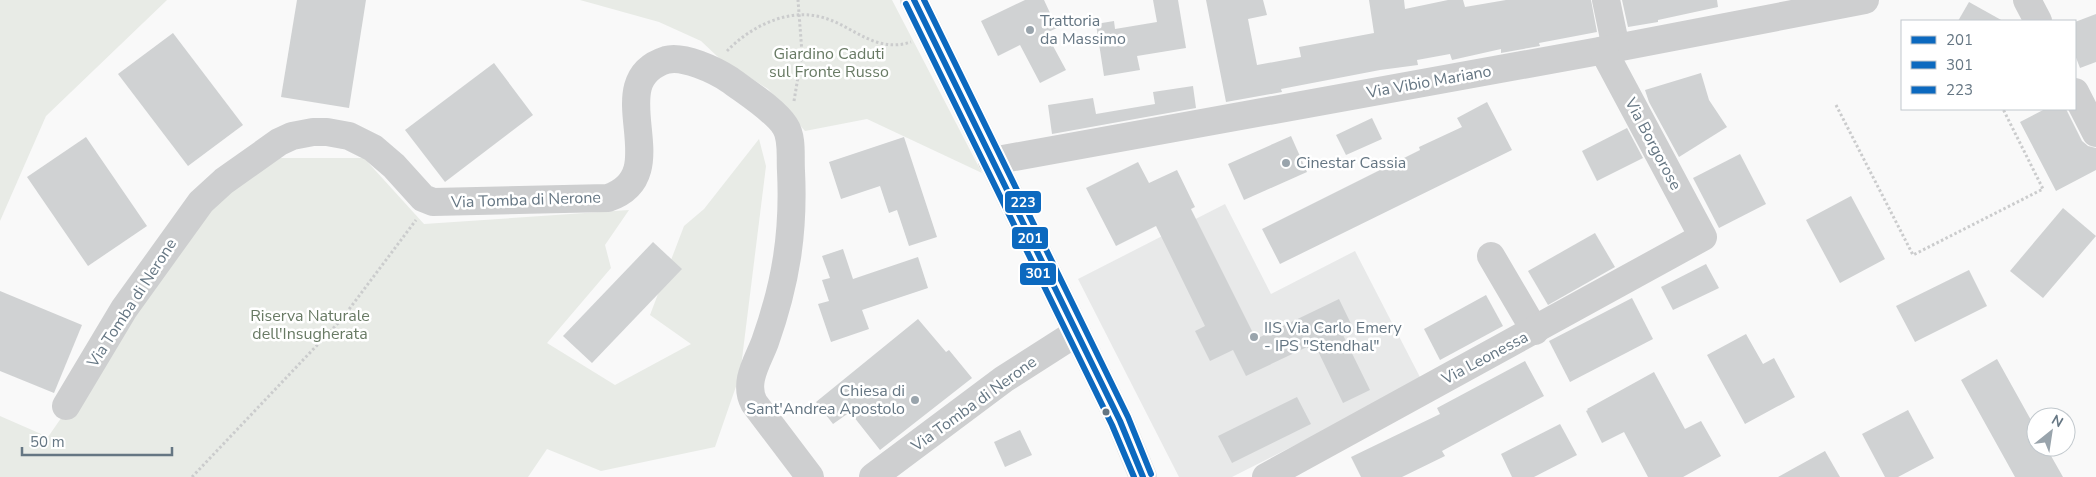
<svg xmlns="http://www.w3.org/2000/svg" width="2096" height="477" font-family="'Nunito Sans',sans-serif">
	<rect width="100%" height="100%" fill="#f9f9f9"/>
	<!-- built -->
	<path fill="#e8e9e9" d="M1225 204 1271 294 1355 251 1422 381 1232 477H1179L1078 279Z"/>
	<!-- green -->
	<g fill="#e8ebe6">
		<path d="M0 0H167L46 116 0 221Z"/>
		<path d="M580 0H892L982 173 867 119 805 131 768 89 719 58 701 41 659 22Z"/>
		<path d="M759 139 766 166 740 375 715 447 601 471 547 449 528 477H0V416L48 437 196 223 271 158H364L424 224 629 210 605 245 611 268 547 343 615 385 691 344 650 315 684 226 704 209Z"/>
	</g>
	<!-- building -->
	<g fill="#d0d2d3">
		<path d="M297 0H366L349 108 281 97Z"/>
		<path d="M1025 0H1044L1057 28 1046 33 1066 70 1040 83 1020 45 998 56 981 21Z"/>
		<path d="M1153 0H1178L1186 48 1137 56 1140 70 1104 76 1096 24 1114 21 1115 29 1157 22Z"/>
		<path d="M1206 0H1263L1267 15 1248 19 1257 65 1301 57 1299 47 1374 33 1369 0H1404L1405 9 1448 0H1463L1465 7 1506 0H1591L1597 32 1539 43 1540 46 1501 53V49L1452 60 1450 54 1417 60 1418 65 1380 70 1281 89 1282 92 1226 102Z"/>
		<path d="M1622 0H1717L1718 7 1658 20V22L1628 27Z"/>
		<path d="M1969 2 2003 21H1958Z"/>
		<path d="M2096 14V62L2080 68 2075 55V22Z"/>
		<path d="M173 33 243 125 188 166 118 74Z"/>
		<path d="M494 63 533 115 445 182 405 130Z"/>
		<path d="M1701 73 1709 100 1727 127 1679 157 1649 102 1645 90Z"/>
		<path d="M1193 86 1196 108 1052 134 1048 105 1093 98 1096 114 1155 104 1153 92Z"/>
		<path d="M1487 102 1512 150 1280 264 1262 229 1420 150 1419 147 1462 127 1457 118Z"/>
		<path d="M2045 109H2066L2082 141 2088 146 2096 148V170L2056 191 2020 122Z"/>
		<path d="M1372 118 1382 139 1346 155 1336 135Z"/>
		<path d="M1627 128 1643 158 1597 181 1582 151Z"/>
		<path d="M1291 136 1307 172 1244 200 1228 164Z"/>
		<path d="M86 137 147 226 88 266 27 177Z"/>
		<path d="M904 137 937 237 909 246 897 210 889 213 880 186 841 199 829 162Z"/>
		<path d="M1740 154 1766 204 1719 228 1693 178Z"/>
		<path d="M1138 162 1149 183 1177 170 1195 207 1191 209 1256 339 1339 299 1354 330 1343 335 1370 390 1343 403 1316 347 1309 350 1307 347 1246 376 1233 350 1210 361 1195 331 1205 326 1156 226 1116 246 1086 188Z"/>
		<path d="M1851 196 1885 259 1840 283 1806 220Z"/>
		<path d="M2063 208 2096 236 2043 298 2010 271Z"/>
		<path d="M1595 233 1615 267 1548 305 1528 271Z"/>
		<path d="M653 242 682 269 592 363 563 336Z"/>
		<path d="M843 249 853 279 918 257 928 288 862 310 869 329 831 342 818 304 829 301 822 280 830 278 822 256Z"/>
		<path d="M1706 264 1719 288 1673 310 1661 287Z"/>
		<path d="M1969 270 1987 306 1915 342 1896 306Z"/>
		<path d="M0 291 82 325 54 393 0 371Z"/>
		<path d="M1486 295 1503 326 1440 360 1424 329Z"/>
		<path d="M1632 298 1653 339 1570 382 1549 341Z"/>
		<path d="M918 319 946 352 949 350 972 378 880 450 850 412 833 424 816 402Z"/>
		<path d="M1746 334 1763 364 1774 358 1795 397 1745 424 1707 355Z"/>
		<path d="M1997 359 2036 429V447H2046L2063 477H2015L1961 380Z"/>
		<path d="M1525 361 1544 396 1442 451 1445 456 1402 477H1361L1351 457 1440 414 1437 408Z"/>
		<path d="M1654 372 1685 429 1701 421 1721 456 1683 477H1648L1624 432 1602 443 1586 411 1588 410 1587 409Z"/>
		<path d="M1297 397 1311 424 1232 463 1218 436Z"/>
		<path d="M1908 410 1934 458 1898 477H1885L1862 434Z"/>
		<path d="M1560 424 1577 455 1534 477H1512L1501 454Z"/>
		<path d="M1020 430 1032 455 1005 467 994 442Z"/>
		<path d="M1825 451 1840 477H1778Z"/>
	</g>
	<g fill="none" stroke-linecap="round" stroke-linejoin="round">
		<!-- path -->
		<g stroke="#cbcccd" stroke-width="3" stroke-dasharray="2.5 2.5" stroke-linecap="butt">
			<path d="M727 51C750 27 787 8 821 17 853 25 874 54 911 42"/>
			<path d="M794 101 802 53 798 0"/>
			<path d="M1836 105 1913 255 2043 189 2003 109"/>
			<path d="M192 477 341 320 416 220"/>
		</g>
		<!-- minor -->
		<g stroke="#cecfd0" stroke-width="28">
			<path d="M1606 0 1616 48"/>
			<path d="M2027 0 2038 21"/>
			<path d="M2075 92 2096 133"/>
			<path d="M992 161 1616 48 1865 0"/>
			<path d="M1491 256 1535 331"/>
			<path d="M66 406 124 309 201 202 224 181 279 142 292 136 313 132H327L349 136 373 148 394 166 423 198 433 202 608 198C679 174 597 82 666 60 683 55 715 70 730 80 746 92 775 110 785 126 793 138 790 157 791 171 794 232 786 283 765 342 758 361 743 382 754 403L810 477"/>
			<path d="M873 477 1004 379 1076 333"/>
			<path d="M1266 477 1703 237 1603 50"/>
		</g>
		<!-- major -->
		<path stroke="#e1e2e2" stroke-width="28" d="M914 0 1120 421 1143 477"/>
		<defs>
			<path id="bus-1" d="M914 0 1120 421 1143 477"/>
			<path id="bus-2" d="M906 4 1112 425 1134 477"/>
			<path id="bus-3" d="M924 0 1128 417 1151 474"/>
		</defs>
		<!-- bus-1 casing -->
		<use href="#bus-1" stroke="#fff" stroke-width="10"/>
		<!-- bus-2 casing -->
		<use href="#bus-2" stroke="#fff" stroke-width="10"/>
		<!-- bus-3 casing -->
		<use href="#bus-3" stroke="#fff" stroke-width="10"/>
		<!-- bus-1 -->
		<use href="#bus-1" stroke="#0c69bf" stroke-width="6"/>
		<!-- bus-2 -->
		<use href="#bus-2" stroke="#0c69bf" stroke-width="6"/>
		<!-- bus-3 -->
		<use href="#bus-3" stroke="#0c69bf" stroke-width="6"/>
	</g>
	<!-- markers -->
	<g fill="#99a4ac" stroke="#fff" stroke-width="2">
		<circle cx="1030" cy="30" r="5"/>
		<circle cx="1286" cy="163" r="5"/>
		<circle cx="1254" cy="337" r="5"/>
		<circle cx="915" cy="400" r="5"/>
	</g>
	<circle fill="#657683" stroke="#fff" stroke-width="2" cx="1106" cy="412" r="4.5"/>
	<g text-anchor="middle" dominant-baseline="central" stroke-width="5" stroke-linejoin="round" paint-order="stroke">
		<!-- poi labels -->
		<g font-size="16" fill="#657683" stroke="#fff" text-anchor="start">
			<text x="1040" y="21">Trattoria<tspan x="1040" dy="18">da Massimo</tspan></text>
			<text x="1296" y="163">Cinestar Cassia</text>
			<text x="1264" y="328">IIS Via Carlo Emery<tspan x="1264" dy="18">- IPS "Stendhal"</tspan></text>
			<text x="905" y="391" text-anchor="end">Chiesa di<tspan x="905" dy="18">Sant'Andrea Apostolo</tspan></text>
		</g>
		<!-- park labels -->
		<g font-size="16" fill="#687a64" stroke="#fff">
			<text x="829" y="54">Giardino Caduti<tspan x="829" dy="18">sul Fronte Russo</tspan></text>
			<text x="310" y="316">Riserva Naturale<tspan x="310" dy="18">dell'Insugherata</tspan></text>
		</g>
		<!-- street labels -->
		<g font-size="16" fill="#657683" stroke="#fff">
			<text transform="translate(1429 82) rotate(-10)">Via Vibio Mariano</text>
			<text transform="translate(1653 144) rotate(62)">Via Borgorose</text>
			<text transform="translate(526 200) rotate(-2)">Via Tomba di Nerone</text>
			<text transform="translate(132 303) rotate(-57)">Via Tomba di Nerone</text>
			<text transform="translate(1485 358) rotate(-28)">Via Leonessa</text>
			<text transform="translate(974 404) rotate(-36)">Via Tomba di Nerone</text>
		</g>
	</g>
	<g stroke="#fff" stroke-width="2">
		<rect x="1004" y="190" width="38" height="24" rx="5" fill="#0c69bf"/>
		<rect x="1011" y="226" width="38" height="24" rx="5" fill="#0c69bf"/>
		<rect x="1019" y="262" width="38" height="24" rx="5" fill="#0c69bf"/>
	</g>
	<g font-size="14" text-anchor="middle" font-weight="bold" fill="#fff">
		<text x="1023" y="207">223</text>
		<text x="1030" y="243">201</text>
		<text x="1038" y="278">301</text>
	</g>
	<!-- legend -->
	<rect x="1901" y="20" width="175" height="90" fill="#ffffff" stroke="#c1c8cd"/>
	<rect x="1911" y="36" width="25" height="8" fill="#0c69bf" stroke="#c1c8cd"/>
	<text x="1946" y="45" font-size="15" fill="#657683">201</text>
	<rect x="1911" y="61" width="25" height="8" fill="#0c69bf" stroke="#c1c8cd"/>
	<text x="1946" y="70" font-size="15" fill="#657683">301</text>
	<rect x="1911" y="86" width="25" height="8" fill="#0c69bf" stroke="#c1c8cd"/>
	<text x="1946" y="95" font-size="15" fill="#657683">223</text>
	<!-- north arrow -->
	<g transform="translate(2051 432) rotate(30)"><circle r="24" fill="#ffffff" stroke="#c1c8cd"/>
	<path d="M0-4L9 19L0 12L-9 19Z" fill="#99a4ac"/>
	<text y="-8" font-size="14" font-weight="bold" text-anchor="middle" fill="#657683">N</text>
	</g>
	<!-- scale -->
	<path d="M22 447v8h150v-8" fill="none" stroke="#657683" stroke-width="2.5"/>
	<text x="30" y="447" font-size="15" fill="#657683" stroke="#ffffff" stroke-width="4" paint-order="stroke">50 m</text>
</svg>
